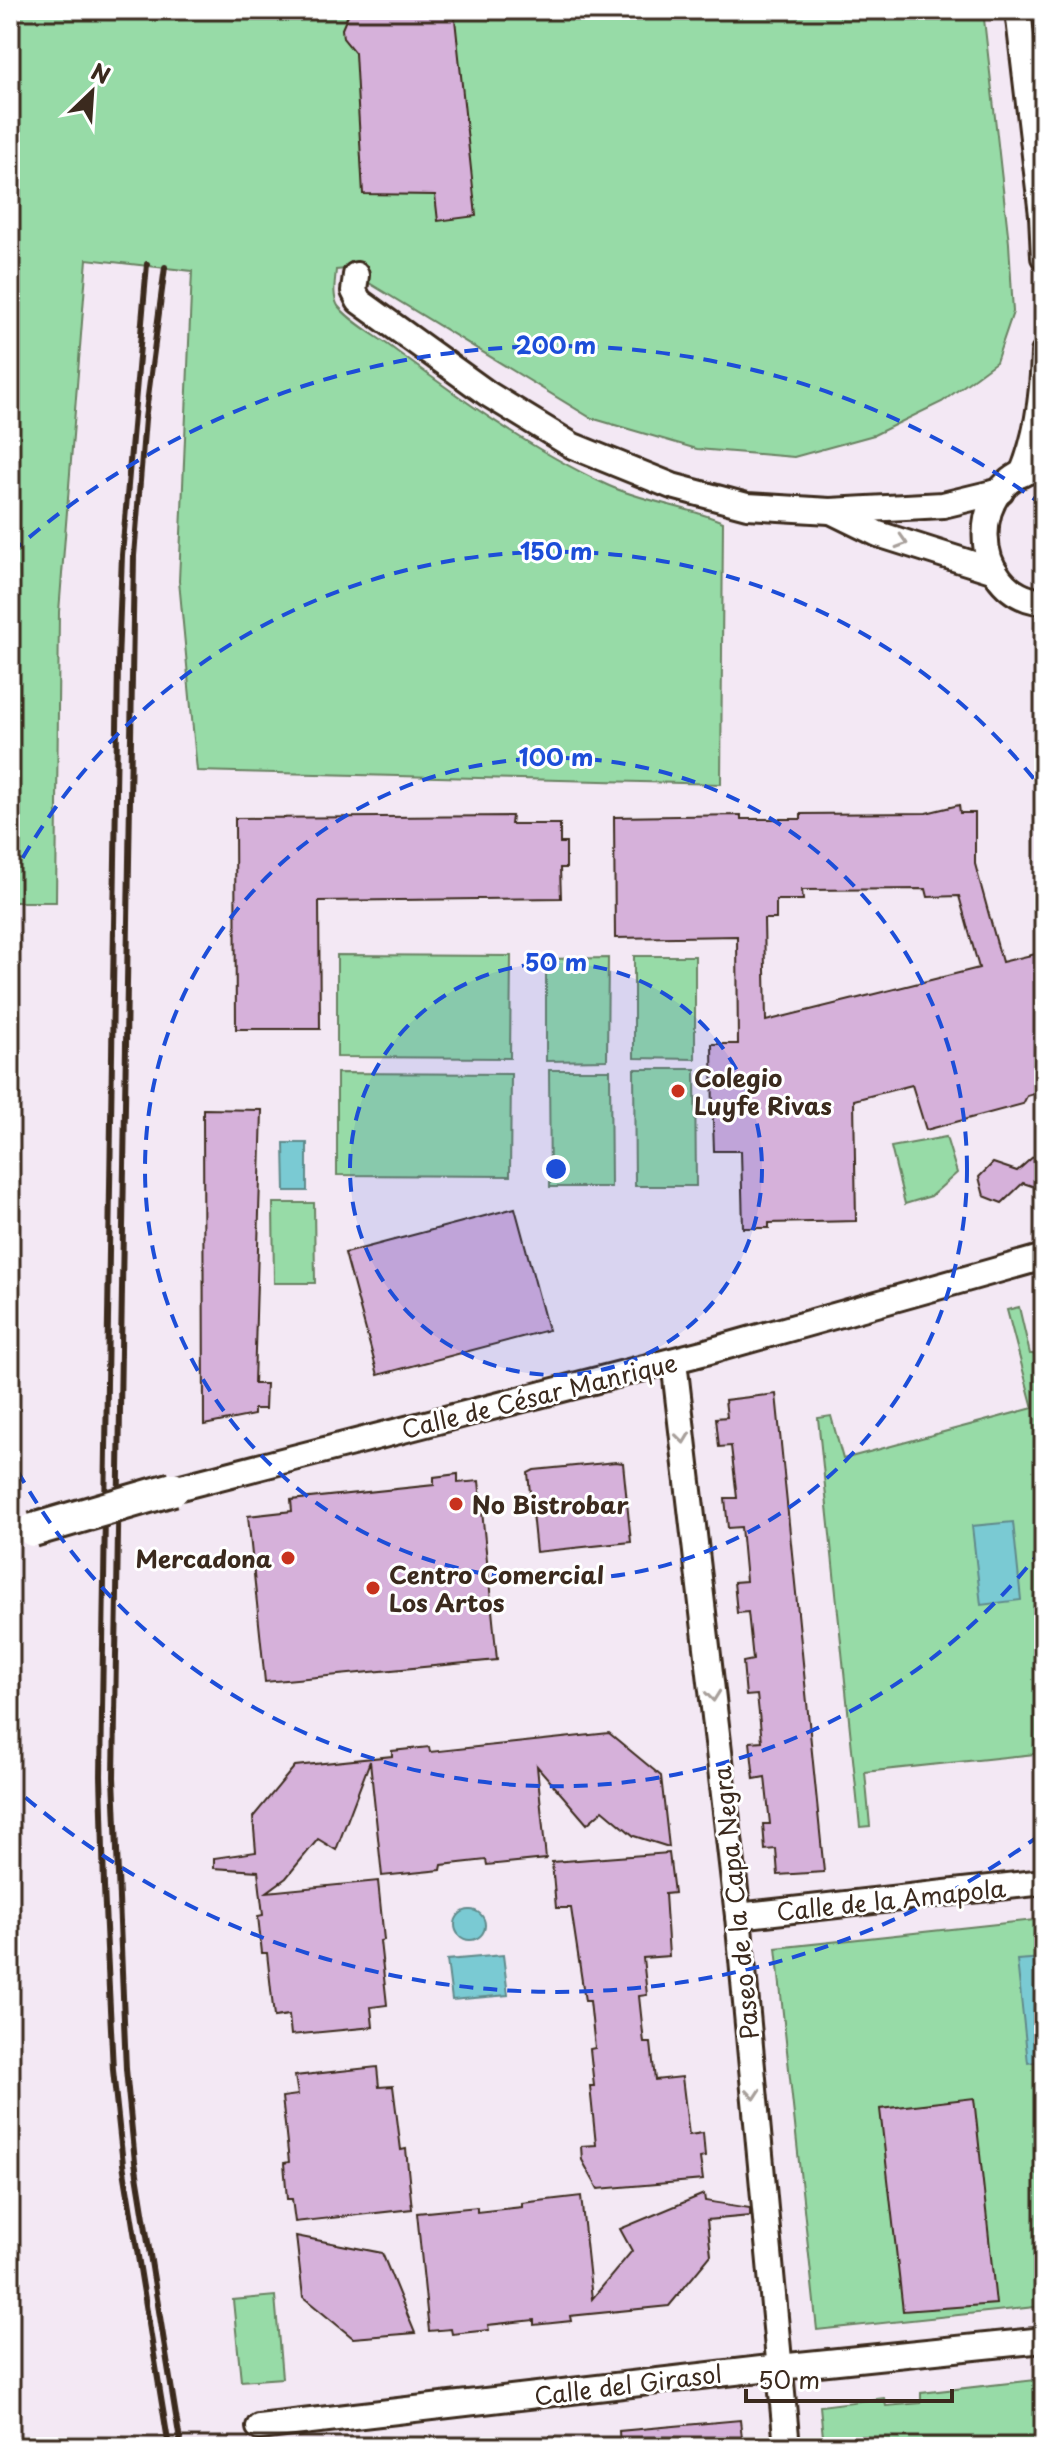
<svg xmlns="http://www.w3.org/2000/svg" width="1054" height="2457" font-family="'Playpen Sans',sans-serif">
	<rect width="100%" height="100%" fill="#f3e8f4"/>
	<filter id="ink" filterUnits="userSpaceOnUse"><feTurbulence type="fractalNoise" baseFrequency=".0125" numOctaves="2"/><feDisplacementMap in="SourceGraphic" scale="16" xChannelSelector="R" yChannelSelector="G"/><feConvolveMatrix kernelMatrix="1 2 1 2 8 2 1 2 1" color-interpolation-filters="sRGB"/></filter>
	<g filter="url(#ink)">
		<!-- green -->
		<g fill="#97dba7" stroke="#698262" stroke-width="2">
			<path d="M10 10H983L1009 243 1013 312 996 362 942 402 874 435 794 457 697 449 591 418 346 269 336 270C335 281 332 296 338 306 351 322 375 335 391 347 459 398 530 449 607 485 644 502 686 506 723 522L721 784 197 771 179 581 192 271 87 259 59 612 56 902H10Z"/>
			<path d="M337 955 511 956 510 1058 337 1057Z"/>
			<path d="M634 956H695V1059L634 1058Z"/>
			<path d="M608 958 607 1060 546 1061V959Z"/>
			<path d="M634 1069H695L696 1186H635Z"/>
			<path d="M549 1070H610L611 1187H550Z"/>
			<path d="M337 1073 511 1074 510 1176 337 1175Z"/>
			<path d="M946 1137 957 1173 931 1196 905 1204 891 1147Z"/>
			<path d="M273 1203H314L315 1283H274Z"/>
			<path d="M1019 1307 1030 1354H1039L1044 1407V1753L865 1772 870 1826 860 1827 818 1418 831 1416 843 1459 1033 1408 1007 1310Z"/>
			<path d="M1044 1919V2306L817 2330 776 1948Z"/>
			<path d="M275 2296 282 2378 241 2381 233 2300Z"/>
			<path d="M1044 2379V2447H824L820 2406 884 2398 886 2406 921 2403V2393Z"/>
		</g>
		<!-- water -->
		<g fill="#7acad3" stroke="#618a8b" stroke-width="2">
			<path d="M284 1143H307V1191H285Z"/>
			<path d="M1013 1522 1021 1600 981 1605 972 1526Z"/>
			<circle cx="470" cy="1925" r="15"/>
			<path d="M503 1955 508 1995 452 2000 447 1960Z"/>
			<path d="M1044 1958V2061L1028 2063 1017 1960Z"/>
		</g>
		<!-- building -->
		<g fill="#d6b1da" stroke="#3b2a1e" stroke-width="2" fill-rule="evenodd">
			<path d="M350 10H454L476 216 438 221 435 195 363 194 355 53 343 38 342 29Z"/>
			<path d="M959 805 960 813H975V864L1002 962 1044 952V1091L1027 1096 1023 1104 926 1130 912 1085 854 1100 856 1221 769 1223V1228H743L741 1151H714L713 1122 712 1044H738L737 936 615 938 614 817 741 815V819H801V814L926 813ZM926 889 928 897 959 896 979 968 766 1021 764 919H776V900H803L802 890Z"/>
			<path d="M512 816 511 824H560V843H566V868H560L561 898 319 901 320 1029H236L235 818Z"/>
			<path d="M203 1109 262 1110 254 1384H266L265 1409H254V1415L204 1425Z"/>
			<path d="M1044 1147V1190L1023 1183 1002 1203 984 1196 979 1177 993 1163 1017 1171Z"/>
			<path d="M515 1208 548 1330 378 1375 345 1253Z"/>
			<path d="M776 1394 824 1872 778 1875 776 1849 765 1850 763 1824H770L765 1777 754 1779 750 1742 762 1741 757 1695 746 1696 743 1662 753 1660 748 1612 737 1613 734 1582 746 1581 741 1527 728 1528 725 1498H737L731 1446 719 1447 716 1418 727 1417 725 1400Z"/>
			<path d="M616 1462 623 1463 631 1542 536 1552 528 1473 534 1470Z"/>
			<path d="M458 1474V1483L479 1481 497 1660 265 1682 248 1516 292 1511 291 1500 434 1485V1477Z"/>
			<path d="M609 1733 661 1776 669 1847 634 1836 603 1810 587 1824 537 1766 546 1859 487 1865 486 1860 442 1865 441 1870 382 1876 370 1761 336 1850 318 1839 286 1878 267 1892 378 1881 384 1940 380 1941 387 2005 371 2007 373 2027 291 2035 289 2015 274 2017 267 1953H262L258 1916 263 1915 258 1871 214 1868V1858L256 1852 253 1817 295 1766 392 1756V1751L429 1747 430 1752Z"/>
			<path d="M669 1853 674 1893 665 1894 669 1956 643 1958 647 1995 639 1996 644 2043H651L655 2080 682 2077 689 2135 703 2133 705 2157 700 2158 703 2180 598 2189 582 2160 581 2146 596 2145 590 2086H594L590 2049 595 2048 590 2001H585L571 1908H556L552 1862Z"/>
			<path d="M377 2067 379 2087 393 2086 401 2150 406 2149 412 2209 295 2222 292 2199H287L284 2163 289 2162 282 2097 298 2095 295 2076Z"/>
			<path d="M974 2098 996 2304 903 2311 880 2109Z"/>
			<path d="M704 2194 705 2201 750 2208V2216L707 2220 711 2255 669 2306 570 2316 571 2321 534 2325V2320L488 2325 489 2330 452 2334 451 2329 429 2331 417 2213 477 2207V2212L522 2207V2203L581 2196 592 2299 632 2251 620 2229Z"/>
			<path d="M296 2236 382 2253 415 2333 353 2338 303 2297Z"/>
			<path d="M740 2420 743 2447H620L619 2431Z"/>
		</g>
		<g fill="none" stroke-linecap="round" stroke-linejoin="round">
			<defs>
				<g id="street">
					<path d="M1018 10 1042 215 1044 257"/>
					<path d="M356 275 354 291 359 301 488 394 573 446 672 486 747 506 830 511 943 505 1001 491"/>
					<path d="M1044 468C966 474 966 595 1044 602"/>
					<path d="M1022 474C1038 436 1043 394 1044 353"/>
					<path d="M833 512 878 534 995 571"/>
					<path d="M674 1361 738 1916 787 2447"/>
					<path d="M173 1489 706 1352 1044 1257"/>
					<path d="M738 1916 1044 1882"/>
					<path d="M259 2427 779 2367 1044 2340"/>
				</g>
			</defs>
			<!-- street casing -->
			<use href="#street" stroke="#3b2a1e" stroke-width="30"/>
			<!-- street -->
			<use href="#street" stroke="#fff" stroke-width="24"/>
			<!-- rail -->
			<g stroke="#3b2a1e" stroke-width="6">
				<path d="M147 264 122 555 118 663 101 1776 104 1887 113 2070 123 2164 169 2447"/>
				<path d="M165 267 145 419 134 556 114 1777 126 2069 135 2162 181 2447"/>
			</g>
			<defs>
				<path id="secondary-bridge" d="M33 1530 173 1489"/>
			</defs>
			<!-- secondary-bridge casing -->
			<use href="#secondary-bridge" stroke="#3b2a1e" stroke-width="38" stroke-linecap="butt"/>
			<!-- secondary-bridge -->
			<use href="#secondary-bridge" stroke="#fff" stroke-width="32"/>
		</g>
		<!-- one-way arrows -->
		<defs><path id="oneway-chevron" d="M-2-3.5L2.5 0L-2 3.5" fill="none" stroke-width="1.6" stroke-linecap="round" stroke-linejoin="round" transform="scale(2)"/></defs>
		<g stroke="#a79f9a">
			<use href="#oneway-chevron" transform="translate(902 542) rotate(17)"/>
			<use href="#oneway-chevron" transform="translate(683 1438) rotate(83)"/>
			<use href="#oneway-chevron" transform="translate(713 1696) rotate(84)"/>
			<use href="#oneway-chevron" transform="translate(754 2094) rotate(85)"/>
		</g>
	</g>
	<!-- distance rings -->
	<circle cx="556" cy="1169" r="206" fill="#1d4ed8" fill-opacity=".12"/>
	<g fill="none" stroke="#1d4ed8" stroke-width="4" stroke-dasharray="14 10">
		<circle cx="556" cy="1169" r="206"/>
		<circle cx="556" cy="1169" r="411"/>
		<path d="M1042 1549A617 617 0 0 1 11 1459M11 879A617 617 0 0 1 1042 789"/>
		<path d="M1040 1835A823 823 0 0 1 11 1785M11 553A823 823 0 0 1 1040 503"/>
	</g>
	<!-- markers -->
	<g fill="#c8321e" stroke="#fff" stroke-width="3">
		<circle cx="678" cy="1091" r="8"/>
		<circle cx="456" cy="1504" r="8"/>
		<circle cx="288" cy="1558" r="8"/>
		<circle cx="373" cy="1588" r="8"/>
	</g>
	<g text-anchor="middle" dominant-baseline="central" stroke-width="6" stroke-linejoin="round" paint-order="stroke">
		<!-- poi labels -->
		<g font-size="24" font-weight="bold" fill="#3b2a1e" stroke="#fff" text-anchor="start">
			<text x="694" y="1077">Colegio<tspan x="694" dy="28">Luyfe Rivas</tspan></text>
			<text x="472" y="1504">No Bistrobar</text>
			<text x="272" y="1558" text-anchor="end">Mercadona</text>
			<text x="389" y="1574">Centro Comercial<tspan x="389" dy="28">Los Artos</tspan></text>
		</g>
		<!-- street labels -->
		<g font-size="24" fill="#3b2a1e" stroke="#fff">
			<text transform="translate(539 1395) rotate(-14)">Calle de César Manrique</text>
			<text transform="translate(891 1899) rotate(-6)">Calle de la Amapola</text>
			<text transform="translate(735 1903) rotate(-96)">Paseo de la Capa Negra</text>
			<text transform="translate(628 2384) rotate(-7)">Calle del Girasol</text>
		</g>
	</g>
	<circle cx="556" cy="1169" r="12" fill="#1d4ed8" stroke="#fff" stroke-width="4"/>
	<g font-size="24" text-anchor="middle" font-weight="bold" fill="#1d4ed8" stroke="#fff" stroke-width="6" stroke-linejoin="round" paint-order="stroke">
		<text x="556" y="354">200 m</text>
		<text x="556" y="560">150 m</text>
		<text x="556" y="766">100 m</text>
		<text x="556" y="971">50 m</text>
	</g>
	<!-- margin -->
	<rect width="1054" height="2457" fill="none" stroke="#fff" stroke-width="40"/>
	<rect x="20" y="20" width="1014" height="2417" fill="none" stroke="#3b2a1e" stroke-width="3" filter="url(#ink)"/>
	<!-- north arrow -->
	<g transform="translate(92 92) rotate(25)" stroke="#ffffff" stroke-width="6" paint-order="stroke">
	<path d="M0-6L14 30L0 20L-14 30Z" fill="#3b2a1e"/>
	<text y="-12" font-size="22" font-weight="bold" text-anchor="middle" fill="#3b2a1e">N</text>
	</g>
	<!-- scale -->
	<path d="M746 2389v12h206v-12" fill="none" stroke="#3b2a1e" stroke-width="4"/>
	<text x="758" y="2389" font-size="24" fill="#3b2a1e" stroke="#ffffff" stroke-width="6" paint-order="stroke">50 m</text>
</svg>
